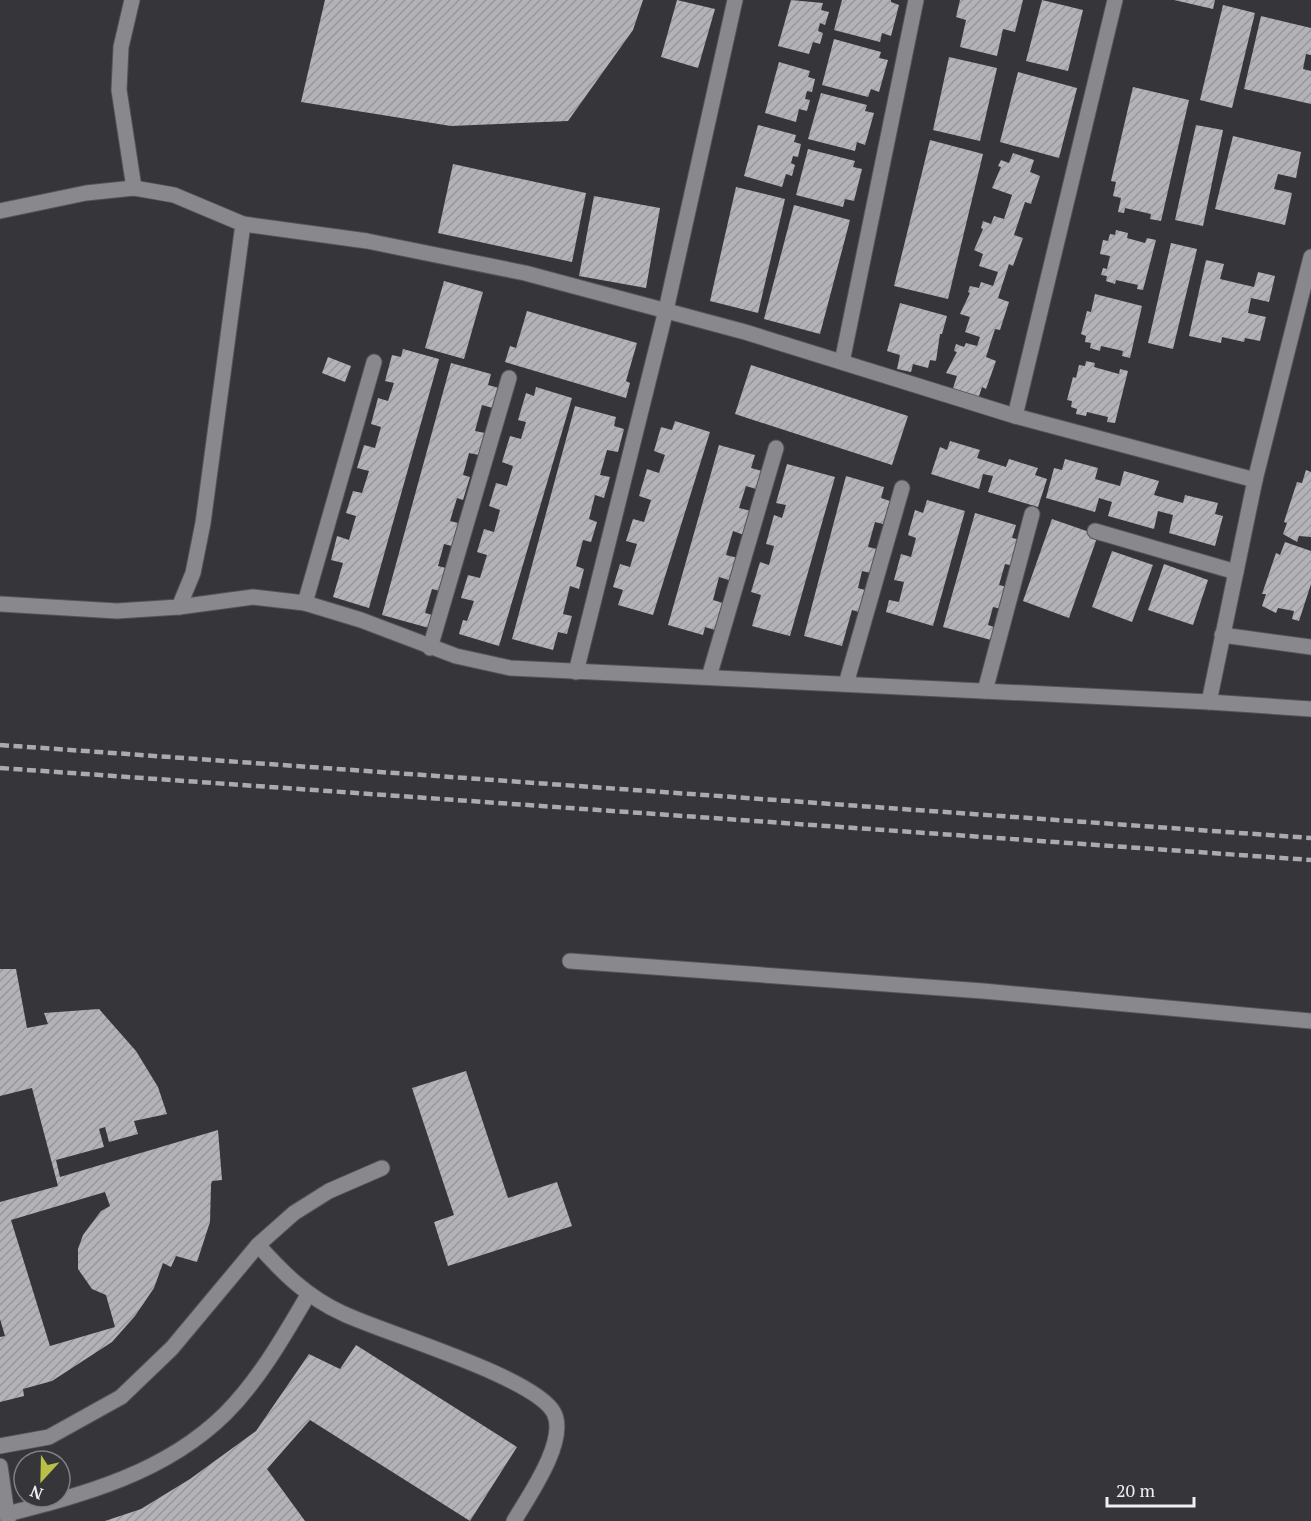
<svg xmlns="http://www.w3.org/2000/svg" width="1311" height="1521" font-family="'PT Serif',serif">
	<defs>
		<pattern id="building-hatch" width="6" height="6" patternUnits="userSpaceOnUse" patternTransform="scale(1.5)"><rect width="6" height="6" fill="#b2b2b7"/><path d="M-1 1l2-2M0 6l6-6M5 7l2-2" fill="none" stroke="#98979b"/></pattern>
	</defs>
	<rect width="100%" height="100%" fill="#36353a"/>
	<!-- building -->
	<g fill="url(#building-hatch)" fill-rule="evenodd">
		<path d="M325 0H643L633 30 568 121 451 126 301 102Z"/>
		<path d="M677 0 715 9 698 68 661 57Z"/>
		<path d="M791 0 823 3 821 10 829 12 825 25 820 23 818 31 823 33 820 44 813 42 809 54 778 46Z"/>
		<path d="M842 0H891V2L899 5 891 36 882 33 880 42 834 30Z"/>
		<path d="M960 0H1023L1015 32 1003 29 997 56 960 47 966 20 956 17Z"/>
		<path d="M1042 0 1083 10 1068 71 1026 61Z"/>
		<path d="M1174 0H1215L1213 9Z"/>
		<path d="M1223 5 1255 13 1232 108 1200 100Z"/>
		<path d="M1261 16 1311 28V55L1306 54 1303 69 1311 71V104L1244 89Z"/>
		<path d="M834 39 881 52 879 58 888 60 879 92 871 89 868 97 822 85Z"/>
		<path d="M949 57 997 68 980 141 933 130Z"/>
		<path d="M779 62 810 71 808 77 815 79 812 92 807 91 805 99 810 100 807 111 799 109 796 122 765 113Z"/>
		<path d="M1018 72 1077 88 1059 158 1000 142Z"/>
		<path d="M1133 87 1189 100 1161 221 1150 219 1151 214 1125 208 1124 213 1118 212 1121 198 1113 196 1116 182 1111 181Z"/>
		<path d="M821 93 867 105 865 111 874 113 865 145 857 142 855 151 808 139Z"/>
		<path d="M758 125 796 135 794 142 801 144 798 157 793 156 791 163 795 165 792 176 786 174 782 187 744 176Z"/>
		<path d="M1196 125 1223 130 1203 226 1175 220Z"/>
		<path d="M1233 136 1301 152 1296 178 1278 174 1274 189 1292 193 1285 225 1215 209Z"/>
		<path d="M930 140 983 154 948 299 894 286Z"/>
		<path d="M808 149 855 161 853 167 862 169 854 201 845 199 843 207 796 195Z"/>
		<path d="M1013 153 1034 160 1030 172 1040 176 1031 204 1025 202 1014 235 1023 238 1013 266 1009 264 998 298 1009 302 1000 330 995 329 986 357 996 361 986 389 982 387 977 402 952 391 957 376 946 373 957 352 954 351 956 344 964 347 966 343 977 346 980 337 965 332 970 317 960 314 970 293 968 292 970 286 979 288 981 282 993 286 998 272 979 266 983 254 974 250 983 229 981 228 983 221 991 224 994 216 1004 219 1012 195 992 188 1001 167 998 166 1001 160 1009 163Z"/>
		<path d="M453 164 586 193 572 262 438 233Z"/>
		<path d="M736 187 785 199 758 313 710 301Z"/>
		<path d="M594 196 660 208 646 288 579 276Z"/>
		<path d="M794 205 850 220 820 334 764 319Z"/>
		<path d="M1116 230 1128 233 1127 238 1145 243 1147 238 1156 240 1143 290 1137 289 1138 285 1116 280 1115 284 1106 281 1107 276 1101 275 1103 268 1107 269 1110 256 1100 254 1103 240 1108 241 1110 234 1115 235Z"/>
		<path d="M1171 243 1197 249 1173 349 1148 343Z"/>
		<path d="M1206 260 1224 264 1220 279 1254 287 1258 272 1275 276 1269 302 1251 298 1248 313 1266 317 1260 341 1245 338 1244 342 1222 337 1221 343 1189 336Z"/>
		<path d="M444 281 483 292 464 359 425 348Z"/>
		<path d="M1095 294 1142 306 1130 358 1122 356 1123 351 1101 346 1100 351 1090 348 1091 343 1085 342 1086 336 1081 334 1087 311 1091 312Z"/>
		<path d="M900 303 947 316 942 334H940L936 361 930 360 928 368 913 364 911 372 897 369 900 355 887 351Z"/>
		<path d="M527 311 637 343 626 381 630 383 626 398 505 362 510 346 516 348Z"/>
		<path d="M403 349 439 359 369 608 333 597 343 563 331 560 337 536 349 540 356 516 346 513 353 491 362 493 369 471 357 468 364 445 375 448 381 427 371 424 378 398 388 401 394 383 385 381 392 355 401 357Z"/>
		<path d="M328 357 351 366 345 382 322 373Z"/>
		<path d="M1086 361 1095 363 1094 367 1119 374 1120 369 1128 371 1115 423 1107 422 1108 417 1087 412 1086 416 1076 414 1077 409 1071 407 1072 401 1067 400 1073 377 1076 378 1079 365 1085 366Z"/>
		<path d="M451 363 491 374 488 385 499 388 493 408 482 405 475 431 485 433 479 455 469 453 463 475 470 477 463 500 457 498 450 521 458 523 452 546 444 544 438 566 446 568 440 591 432 589 425 613 433 615 429 628 382 615Z"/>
		<path d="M751 365 908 416 892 465 735 414Z"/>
		<path d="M536 387 572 398 499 646 459 634 463 620 467 621 474 601 461 598 468 575 480 578 487 555 477 552 484 529 494 532 500 510 489 506 496 483 507 486 513 466 502 462 510 436 521 439 526 422 518 420 526 393 534 396Z"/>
		<path d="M575 406 616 417 614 426 624 429 618 452 607 450 600 475 610 477 604 498 595 495 589 519 597 522 591 542 583 540 576 566 584 569 579 589 570 586 563 614 572 616 567 634 558 632 553 650 512 639Z"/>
		<path d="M675 421 710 432 653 615 618 605 623 590 613 587 620 564 630 567 637 544 626 541 633 519 644 522 651 500 639 496 647 469 659 473 665 455 654 451 661 427 672 430Z"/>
		<path d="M950 441 980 450 977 458 1006 467 1009 459 1038 468 1035 475 1047 479 1038 507 988 492 993 476 983 474 979 489 931 474 940 447 947 450Z"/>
		<path d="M719 445 755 455 751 468 762 471 756 489 746 486 739 508 751 511 744 535 733 531 726 555 738 558 732 581 719 577 713 600 723 603 715 630 705 627 703 635 668 625Z"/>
		<path d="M1065 459 1098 468 1095 479 1120 486 1124 471 1159 481 1154 495 1183 503 1185 495 1218 503 1215 514 1223 516 1215 546 1169 533 1173 515 1158 511 1154 529 1108 516 1112 502 1099 498 1095 512 1046 498 1054 468 1062 470Z"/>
		<path d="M787 464 835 477 790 636 752 626 761 595 751 592 760 562 769 565 774 546 766 544 774 515 782 518 786 505 776 503Z"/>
		<path d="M1306 470 1311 472V537L1299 536 1297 542 1283 534 1287 523 1284 522 1297 482 1302 483Z"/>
		<path d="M846 476 884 487 881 498 890 501 883 524 875 522 868 547 877 549 871 573 862 571 858 588 865 590 859 612 852 610 842 646 804 636Z"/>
		<path d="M927 500 965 511 933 626 886 612 889 600 899 602 904 582 894 580 901 554 911 557 916 538 908 535 915 510 923 513Z"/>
		<path d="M975 513 1016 525 1012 538 1021 540 1014 566 1005 564 999 585 1007 587 1001 609 993 607 988 625 994 627 991 640 943 627Z"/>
		<path d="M1052 519 1098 535 1069 618 1023 601Z"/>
		<path d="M1285 542 1311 551V584L1299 621 1292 619 1294 611 1278 608 1276 613 1262 606 1266 594H1262L1276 553 1280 555Z"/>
		<path d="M1112 551 1153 565 1132 622 1092 607Z"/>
		<path d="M1164 564 1208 580 1193 625 1148 610Z"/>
		<path d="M0 969H16L27 1028 48 1024 44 1013 99 1009 136 1051 158 1087 167 1114 134 1121 138 1134 109 1142 105 1127 99 1129 104 1147 56 1160 60 1177 218 1130 222 1180 212 1181 211 1185 210 1222 197 1262 176 1256 171 1267 163 1263 154 1288 135 1316 112 1342 52 1381 23 1389 24 1396 0 1402V1337L5 1336 0 1319V1202L58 1186 32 1088 0 1096ZM105 1192 110 1206 101 1211 83 1235 78 1249V1269L92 1289 106 1295 115 1327 50 1346 11 1220Z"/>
		<path d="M466 1071 508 1198 557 1182 572 1226 448 1266 434 1222 454 1215 412 1088Z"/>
		<path d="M356 1345 517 1447 470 1521 310 1420 267 1469 305 1521H105L141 1509 190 1479 256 1431 309 1354 340 1369Z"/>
	</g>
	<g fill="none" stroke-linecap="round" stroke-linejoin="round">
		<defs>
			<g id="minor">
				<path d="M132 0 121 47 119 90 134 188"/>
				<path d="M0 211 86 193 134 188 174 195 243 224 367 241 525 273 745 332 1015 416 1255 480 1311 257"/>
				<path d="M842 362 916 0"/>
				<path d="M1015 416 1115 0"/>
				<path d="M1095 531 1236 572"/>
				<path d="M305 603 374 362"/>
				<path d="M0 604 117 611 179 607 193 573 203 523 243 224"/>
				<path d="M179 607 253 597 305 603 361 620 456 656 510 668 1209 702 1311 709"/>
				<path d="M1222 635 1311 647"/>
				<path d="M430 648 509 378"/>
				<path d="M576 672 666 310 735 0"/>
				<path d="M709 677 776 448"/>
				<path d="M846 684 902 488"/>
				<path d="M985 691 1032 514"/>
				<path d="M1209 702 1255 480"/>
				<path d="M570 961 983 991 1311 1021"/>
				<path d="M258 1245C283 1273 307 1297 342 1313 383 1333 536 1377 554 1413 568 1441 528 1497 514 1521"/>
				<path d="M0 1446 49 1437 121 1397 172 1348 258 1245 294 1213 329 1191 382 1168"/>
				<path d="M0 1466 8 1521"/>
				<path d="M7 1514C85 1494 165 1473 225 1414 259 1380 284 1336 308 1295"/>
			</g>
		</defs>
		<!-- minor casing -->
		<use href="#minor" stroke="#545357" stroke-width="17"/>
		<!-- minor -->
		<use href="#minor" stroke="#89888d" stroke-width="15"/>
		<!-- rail -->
		<g stroke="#abaaae" stroke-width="4.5" stroke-dasharray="9 4.5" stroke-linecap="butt">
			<path d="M0 745 1311 838"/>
			<path d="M0 768 1311 860"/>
		</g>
	</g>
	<!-- north arrow -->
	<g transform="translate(42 1479) rotate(202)"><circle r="28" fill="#36353a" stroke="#807f83" stroke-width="1.5"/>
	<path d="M0-4.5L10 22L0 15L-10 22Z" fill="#b9c046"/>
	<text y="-9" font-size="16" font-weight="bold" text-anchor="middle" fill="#efeef1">N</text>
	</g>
	<!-- scale -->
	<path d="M1107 1497v9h87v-9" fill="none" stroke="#efeef1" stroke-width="3"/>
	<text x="1116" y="1497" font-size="18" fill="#efeef1" stroke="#36353a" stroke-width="4.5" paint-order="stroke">20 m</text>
</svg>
